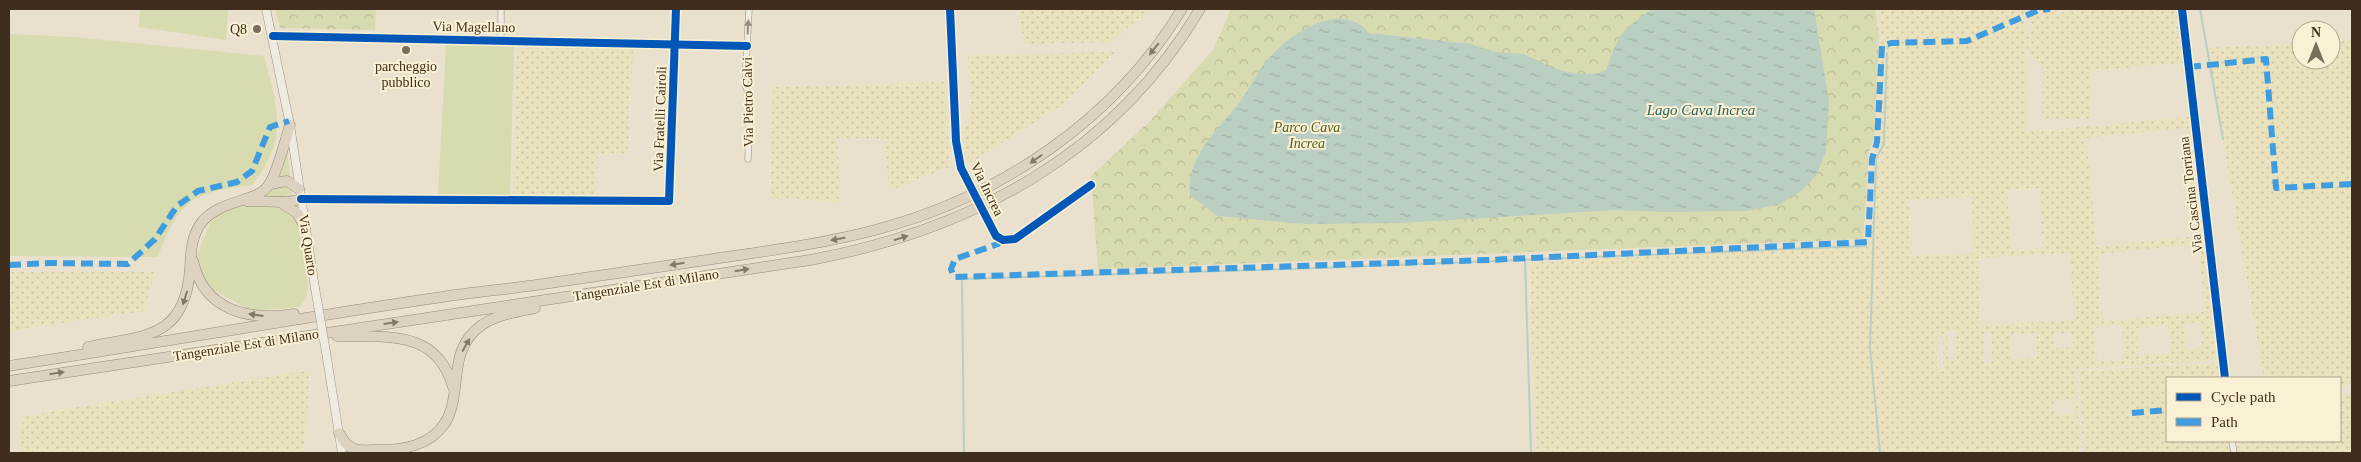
<svg xmlns="http://www.w3.org/2000/svg" width="2361" height="462" font-family="'Times New Roman',serif">
	<defs>
		<pattern id="farmland-dots" width="8" height="8" patternUnits="userSpaceOnUse" patternTransform="scale(1.25)"><rect width="8" height="8" fill="#eae2bd"/><path d="M2 2h.1M6 6h.1" fill="none" stroke="#cac2a2" stroke-width="1.8" stroke-linecap="round"/></pattern>
		<pattern id="park-crowns" width="20" height="18" patternUnits="userSpaceOnUse" patternTransform="scale(1.25)"><rect width="20" height="18" fill="#d8daaf"/><path d="M2 6a3 3 0 1 1 6 0M12 15a3 3 0 1 1 6 0" fill="none" stroke="#babb96"/></pattern>
		<pattern id="water-ripples" width="26" height="14" patternUnits="userSpaceOnUse" patternTransform="scale(1.25)"><rect width="26" height="14" fill="#bacec2"/><path d="M2 4q2-2 4 0t4 0M15 11q2-2 4 0t4 0" fill="none" stroke="#a1b1a6"/></pattern>
	</defs>
	<rect width="100%" height="100%" fill="#e9e1ce"/>
	<!-- farmland -->
	<g fill="url(#farmland-dots)" fill-rule="evenodd">
		<path d="M1018 9H1149L1111 42 1024 44Z"/>
		<path d="M1878 9H2025L2026 38 2031 29 2032 17 2045 13 2111 9H2170L2175 12 2179 15 2185 63 2090 71 2089 119H2042L2043 68 2032 58 2026 46 2027 132 2189 117 2216 360 2076 369 2080 453H1537L1529 263 1870 243 1879 143 1881 35ZM2185 128 2196 236 2097 247 2086 138ZM2039 188 2043 248 2011 250 2007 190ZM1972 197 1974 253 1912 256 1910 200ZM2198 244 2205 312 2103 321 2097 254ZM2070 253 2074 320 1981 325 1978 258ZM2200 322 2202 348 2187 350 2185 323ZM2122 325 2125 360 2097 362 2094 328ZM2168 326 2170 353 2138 355 2137 328ZM1947 331H1956L1957 361H1948ZM1984 333H1992L1991 363 1983 362ZM2036 333 2037 358 2011 359 2010 334ZM2072 333 2073 347 2053 348 2055 334ZM1937 337H1943V369H1937ZM2073 399 2074 414 2055 415 2054 400Z"/>
		<path d="M2352 40V376L2349 384 2340 388V378H2264L2207 48 2301 43V60H2331V41Z"/>
		<path d="M517 48H633L628 154 598 153 596 195H513Z"/>
		<path d="M1116 52 1059 107 969 164 962 127 970 120 968 55Z"/>
		<path d="M946 82 949 167 889 191 885 139 838 138 839 202 770 197 773 87Z"/>
		<path d="M9 272H155L144 311 9 331Z"/>
		<path d="M2218 363 2220 378H2167V441H2227L2229 453H2083L2079 371Z"/>
		<path d="M311 370 303 453H18L23 416Z"/>
		<path d="M2352 395V453H2238L2237 442 2340 441V396Z"/>
	</g>
	<!-- grass -->
	<g fill="#d8daaf">
		<path d="M140 9H228L226 40 139 27Z"/>
		<path d="M9 34 74 37 264 56C277 109 290 137 252 185 194 192 179 199 158 257L9 256Z"/>
		<path d="M446 43 514 44 510 198 438 197Z"/>
		<path d="M287 147 290 178 277 177Z"/>
		<path d="M284 185 292 192 291 198 263 196 271 188Z"/>
		<path d="M250 205C262 206 278 204 289 211 306 223 309 274 307 293 306 298 302 303 300 307L252 311 208 287 199 270 197 255 211 221 220 214 234 208Z"/>
	</g>
	<!-- park -->
	<g fill="url(#park-crowns)">
		<path d="M275 9H376L375 30 280 28Z"/>
		<path d="M1231 9H1875L1879 35 1875 134 1869 152 1863 239 1098 269 1091 176 1149 122 1213 50Z"/>
	</g>
	<!-- water -->
	<path fill="url(#water-ripples)" d="M1653 9H1814L1829 101 1826 151 1818 171 1810 182 1800 192 1778 205 1745 211 1666 212 1616 210 1399 223 1305 224 1218 216 1190 195C1186 155 1220 129 1241 100 1252 86 1258 69 1271 56 1293 32 1342 0 1369 33L1471 44 1494 52 1523 54 1562 71 1574 73 1595 74 1606 71C1617 36 1622 29 1653 9Z"/>
	<g fill="none" stroke-linecap="round" stroke-linejoin="round">
		<!-- stream -->
		<g stroke="#bacec2" stroke-width="2">
			<path d="M2200 9 2223 139"/>
			<path d="M1525 259 1531 453"/>
			<path d="M964 453 962 279 1318 268 1866 246"/>
			<path d="M1880 453 1870 348 1876 158 1884 144 1887 53"/>
		</g>
		<defs>
			<g id="street">
				<path d="M950 9 956 141 961 168"/>
				<path d="M2182 9 2225 378"/>
				<path d="M273 36 747 46"/>
				<path d="M501 40V9"/>
				<path d="M748 159 750 97 745 85 749 9"/>
				<path d="M301 199 669 201 676 9"/>
				<path d="M995 234 1002 240 1015 239 1091 185"/>
				<path d="M2232 441 2234 453"/>
			</g>
			<g id="secondary">
				<path d="M266 9 290 125 315 288"/>
				<path d="M326 352 342 453"/>
			</g>
			<g id="highway">
				<path d="M270 184 287 181 299 189"/>
				<path d="M247 201 288 202 301 199"/>
				<path d="M280 202 297 213 305 227"/>
				<path d="M193 261C204 311 249 321 294 314"/>
				<path d="M337 336C386 338 436 328 453 387"/>
				<path d="M88 347C143 335 185 340 190 269 191 252 191 236 202 222 219 200 257 202 268 186 277 174 285 141 290 125"/>
				<path d="M9 366C153 344 297 318 442 297 475 292 509 289 543 284 600 276 656 267 713 259 767 251 822 244 875 230 1001 197 1114 120 1182 9"/>
				<path d="M9 381 810 260C972 230 1114 154 1200 9"/>
				<path d="M339 433C343 440 347 447 355 449 362 451 371 450 378 450 403 450 430 446 445 423 461 397 450 361 470 336 486 316 511 313 535 308"/>
			</g>
		</defs>
		<!-- street casing -->
		<use href="#street" stroke="#aea697" stroke-width="7"/>
		<!-- secondary casing -->
		<use href="#secondary" stroke="#9e9587" stroke-width="9"/>
		<!-- highway casing -->
		<use href="#highway" stroke="#938b7e" stroke-width="11"/>
		<!-- street -->
		<use href="#street" stroke="#f0ebe1" stroke-width="5.5"/>
		<!-- secondary -->
		<use href="#secondary" stroke="#f0ebe1" stroke-width="8"/>
		<!-- highway -->
		<use href="#highway" stroke="#dcd2bf" stroke-width="10"/>
		<defs>
			<path id="street-bridge" d="M961 168 995 234"/>
			<path id="secondary-bridge" d="M315 288 326 352"/>
		</defs>
		<!-- street-bridge casing -->
		<use href="#street-bridge" stroke="#aea697" stroke-width="7" stroke-linecap="butt"/>
		<!-- secondary-bridge casing -->
		<use href="#secondary-bridge" stroke="#9e9587" stroke-width="9" stroke-linecap="butt"/>
		<!-- street-bridge -->
		<use href="#street-bridge" stroke="#f0ebe1" stroke-width="5.5"/>
		<!-- secondary-bridge -->
		<use href="#secondary-bridge" stroke="#f0ebe1" stroke-width="8"/>
		<!-- quiet -->
		<g stroke="#3f9ddf" stroke-width="6" stroke-dasharray="12 6" stroke-linecap="butt">
			<path d="M2189 67 2266 59 2276 188 2352 184"/>
			<path d="M1002 240 998 244 955 259 951 269 954 277 1488 260 1868 242 1872 159 1877 142 1882 46 1891 43 1967 41 2039 10 2050 9"/>
			<path d="M9 265 50 263 128 264 155 239 177 206 198 191 237 182 252 171 270 127 289 121"/>
			<path d="M2132 413 2167 410"/>
		</g>
		<defs>
			<g id="cycleway">
				<path d="M950 9 956 141 961 168 996 236 1003 240 1015 239 1091 185"/>
				<path d="M2182 9 2225 378"/>
				<path d="M273 36 747 46"/>
				<path d="M301 199 669 201 676 9"/>
			</g>
		</defs>
		<!-- cycleway casing -->
		<use href="#cycleway" stroke="#faf0d4" stroke-width="11"/>
		<!-- cycleway -->
		<use href="#cycleway" stroke="#0057b8" stroke-width="8"/>
	</g>
	<!-- one-way arrows -->
	<defs><path id="oneway-solid" d="M-6-.8H1V-3.2L6.5 0L1 3.2V.8H-6Z" transform="scale(1.25)"/></defs>
	<use fill="#988c7f" href="#oneway-solid" transform="translate(748 27) rotate(-87)"/>
	<g fill="#867866">
		<use href="#oneway-solid" transform="translate(1154 49) rotate(128)"/>
		<use href="#oneway-solid" transform="translate(1036 159) rotate(145)"/>
		<use href="#oneway-solid" transform="translate(901 238) rotate(-17)"/>
		<use href="#oneway-solid" transform="translate(838 239) rotate(169)"/>
		<use href="#oneway-solid" transform="translate(677 264) rotate(171)"/>
		<use href="#oneway-solid" transform="translate(742 270) rotate(-9)"/>
		<use href="#oneway-solid" transform="translate(185 298) rotate(107)"/>
		<use href="#oneway-solid" transform="translate(256 315) rotate(-172)"/>
		<use href="#oneway-solid" transform="translate(391 323) rotate(-8)"/>
		<use href="#oneway-solid" transform="translate(466 345) rotate(-61)"/>
		<use href="#oneway-solid" transform="translate(57 373) rotate(-9)"/>
	</g>
	<!-- markers -->
	<g fill="#7a6d5b" stroke="#faf0d4" stroke-width="2">
		<circle cx="257" cy="29" r="5"/>
		<circle cx="406" cy="50" r="5"/>
	</g>
	<g text-anchor="middle" dominant-baseline="central" stroke-width="4" stroke-linejoin="round" paint-order="stroke">
		<!-- street labels -->
		<g font-size="14" fill="#3f2e1d" stroke="#faf0d4">
			<text transform="translate(474 27) rotate(1)">Via Magellano</text>
			<text transform="translate(748 102) rotate(-91)">Via Pietro Calvi</text>
			<text transform="translate(660 119) rotate(-88)">Via Fratelli Cairoli</text>
			<text transform="translate(987 189) rotate(64)">Via Increa</text>
			<text transform="translate(2191 195) rotate(-97)">Via Cascina Torriana</text>
			<text transform="translate(308 245) rotate(81)">Via Quarto</text>
			<text transform="translate(646 285) rotate(-9)">Tangenziale Est di Milano</text>
			<text transform="translate(246 345) rotate(-9)">Tangenziale Est di Milano</text>
		</g>
		<!-- poi labels -->
		<g font-size="14" fill="#3f2e1d" stroke="#faf0d4" text-anchor="end">
			<text x="247" y="29">Q8</text>
			<text x="406" y="66" text-anchor="middle">parcheggio<tspan x="406" dy="16">pubblico</tspan></text>
		</g>
		<!-- park labels -->
		<g font-size="14" font-style="italic" fill="#4e5e21" stroke="#faf0d4">
			<text x="1307" y="127">Parco Cava<tspan x="1307" dy="16">Increa</tspan></text>
		</g>
		<!-- water labels -->
		<g font-size="15" font-style="italic" fill="#2a615e" stroke="#faf0d4">
			<text x="1701" y="110">Lago Cava Increa</text>
		</g>
	</g>
	<!-- border -->
	<rect width="2361" height="462" fill="none" stroke="#3f2e1d" stroke-width="20"/>
	<!-- legend -->
	<rect x="2166" y="377" width="175" height="65" fill="#faf0d4" stroke="#afa28b"/>
	<rect x="2176" y="393" width="25" height="8" fill="#0057b8" stroke="#afa28b"/>
	<text x="2211" y="402" font-size="15" fill="#3f2e1d">Cycle path</text>
	<rect x="2176" y="418" width="25" height="8" fill="#3f9ddf" stroke="#afa28b"/>
	<text x="2211" y="427" font-size="15" fill="#3f2e1d">Path</text>
	<!-- north arrow -->
	<g transform="translate(2316 45)"><circle r="24" fill="#faf0d4" stroke="#afa28b"/>
	<path d="M0-4L9 19L0 12L-9 19Z" fill="#7a6d5b"/>
	<text y="-8" font-size="14" font-weight="bold" text-anchor="middle" fill="#3f2e1d">N</text>
	</g>
</svg>
